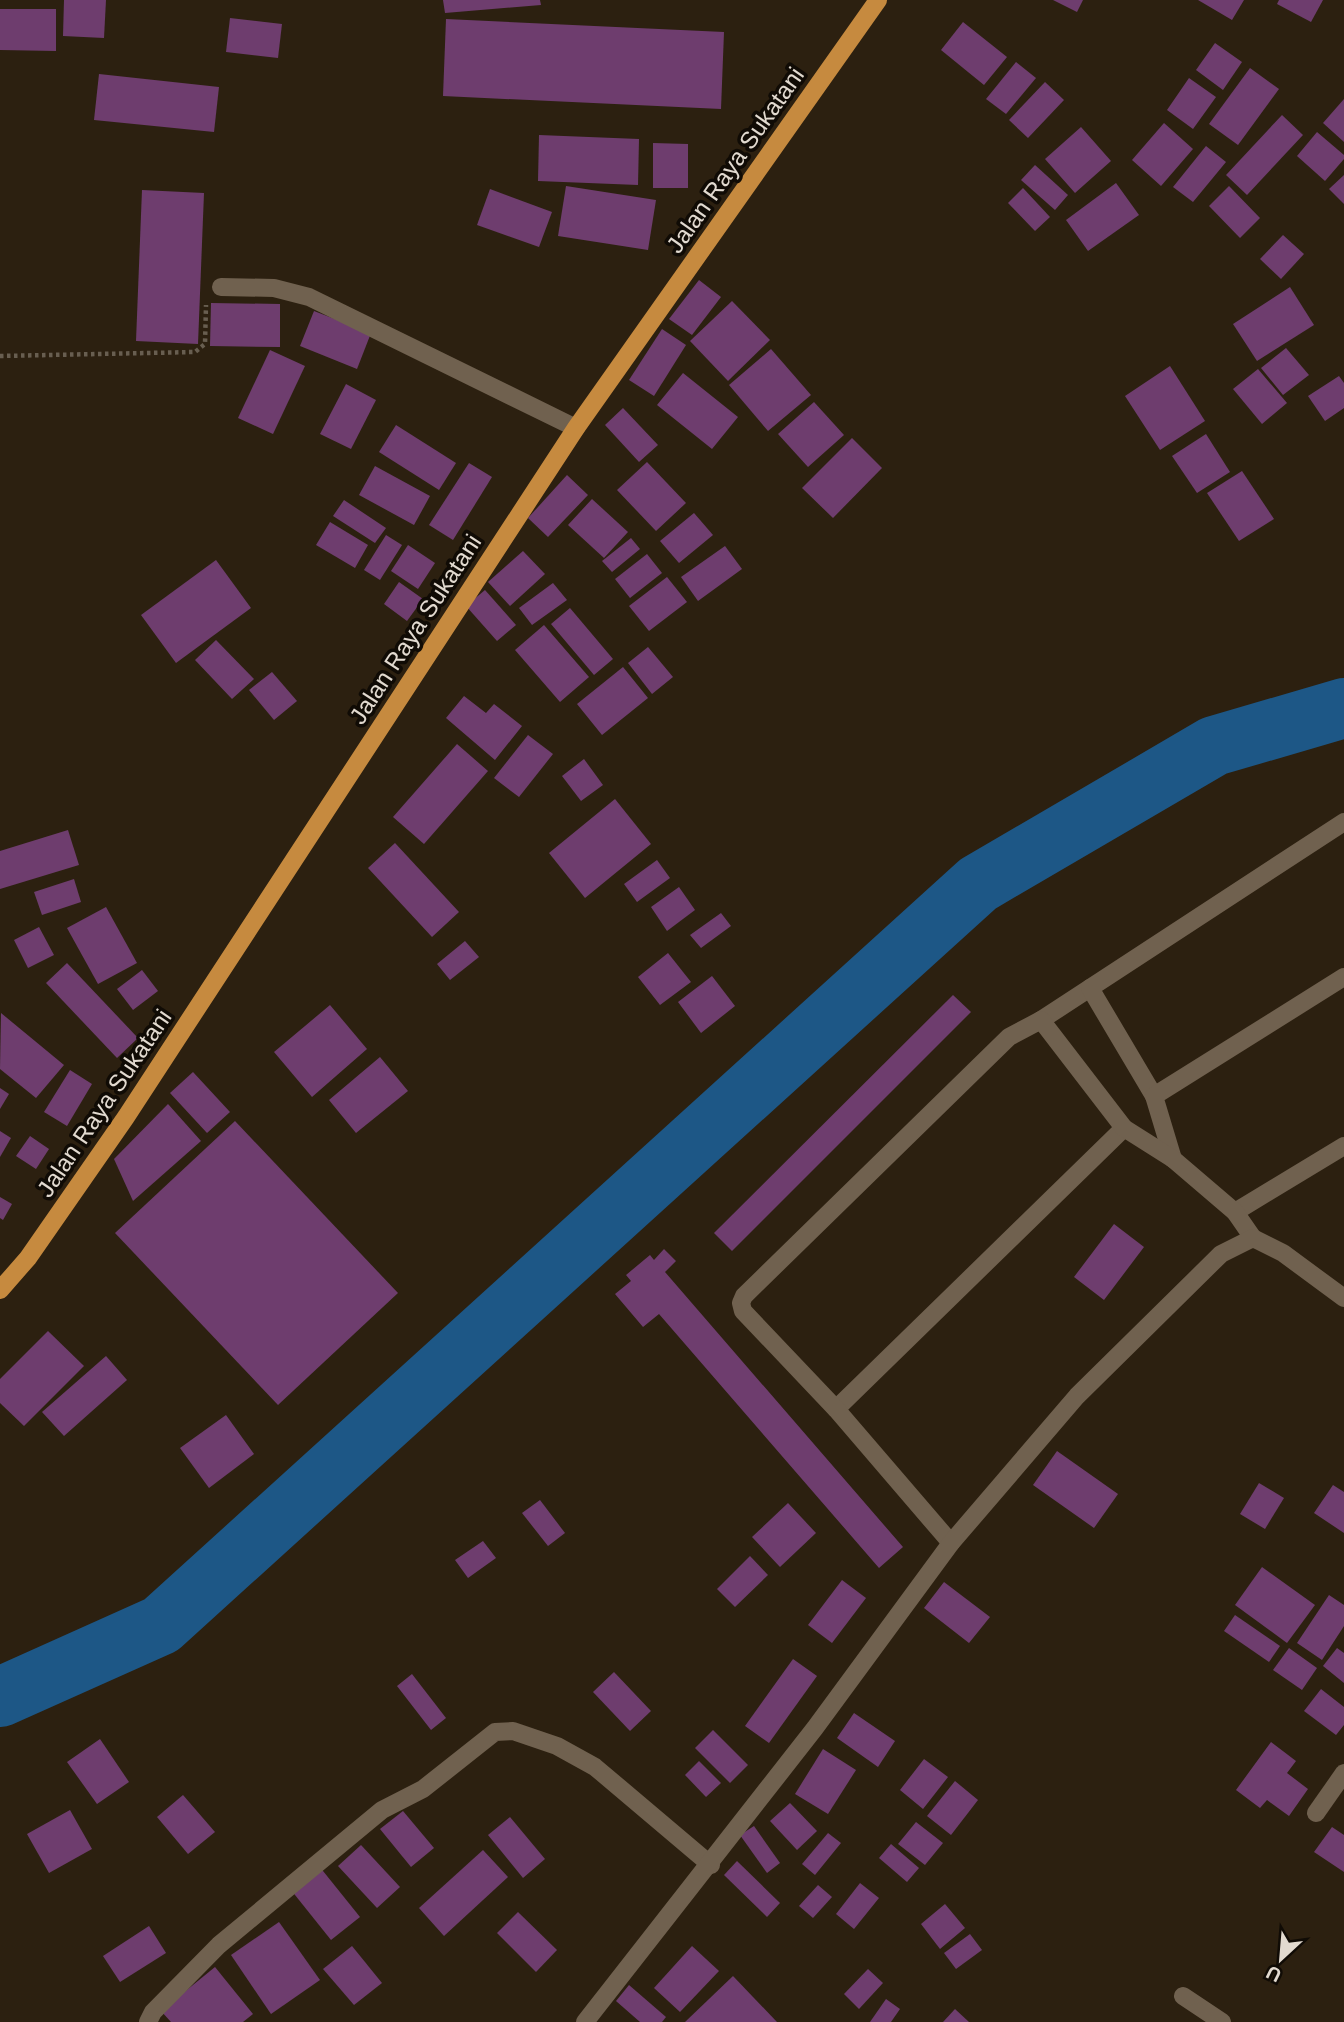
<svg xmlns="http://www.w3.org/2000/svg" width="1344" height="2022" font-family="Helvetica,sans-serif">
	<rect width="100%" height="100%" fill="#2c2010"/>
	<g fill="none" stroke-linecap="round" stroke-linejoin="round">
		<!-- river -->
		<path stroke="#1d5786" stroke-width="60" d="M0 1697 161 1625 978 884 1214 746 1344 708"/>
	</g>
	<!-- building -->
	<g fill="#6e3d6e">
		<path d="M64 0H106L104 38 63 36Z"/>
		<path d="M443 0H540L541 5 445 13Z"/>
		<path d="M1053 0H1083L1077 12Z"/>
		<path d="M1198 0H1244L1232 20Z"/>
		<path d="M1279 0H1323L1311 22 1277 4Z"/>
		<path d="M0 9H56V51L0 50Z"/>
		<path d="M230 18 282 24 278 58 226 52Z"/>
		<path d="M446 19 724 32 721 109 443 96Z"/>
		<path d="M963 22 1007 57 984 85 941 50Z"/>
		<path d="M1215 43 1242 62 1223 90 1196 70Z"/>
		<path d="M1016 62 1036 78 1006 114 986 99Z"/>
		<path d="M1250 68 1279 89 1238 145 1209 124Z"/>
		<path d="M99 74 219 87 214 132 94 120Z"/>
		<path d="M1189 78 1216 97 1193 129 1167 110Z"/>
		<path d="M1045 82 1064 100 1028 138 1009 120Z"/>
		<path d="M1344 99V142L1323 123Z"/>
		<path d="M1282 115 1303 135 1247 195 1226 175Z"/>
		<path d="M1164 123 1193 149 1161 186 1132 160Z"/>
		<path d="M1081 127 1111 161 1075 193 1045 159Z"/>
		<path d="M1317 132 1344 155V159L1325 181 1297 156Z"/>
		<path d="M539 135 639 139 638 185 538 181Z"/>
		<path d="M653 143 688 144V188H653Z"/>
		<path d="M1206 146 1226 162 1193 202 1173 187Z"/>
		<path d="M1035 165 1068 195 1055 210 1021 180Z"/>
		<path d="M1344 175V204L1329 189Z"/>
		<path d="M1116 183 1139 215 1088 251 1066 220Z"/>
		<path d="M566 186 656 200 648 250 558 236Z"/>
		<path d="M1229 186 1260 218 1240 238 1209 206Z"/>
		<path d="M1023 188 1050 217 1035 231 1008 203Z"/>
		<path d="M490 189 552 212 539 247 477 225Z"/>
		<path d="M142 190 204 193 198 344 136 341Z"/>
		<path d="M1283 235 1304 254 1281 279 1260 259Z"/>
		<path d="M699 280 721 297 692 335 669 319Z"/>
		<path d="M1290 287 1314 325 1257 361 1233 324Z"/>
		<path d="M732 301 770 340 728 381 690 341Z"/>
		<path d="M211 303 280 304V347L210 346Z"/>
		<path d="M314 311 371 333 357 369 300 346Z"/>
		<path d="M662 329 686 345 654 396 629 380Z"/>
		<path d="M1286 348 1309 375 1283 395 1261 368Z"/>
		<path d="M771 349 811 395 768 431 729 385Z"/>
		<path d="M270 350 305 366 273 434 238 418Z"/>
		<path d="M1170 366 1205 421 1160 450 1125 396Z"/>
		<path d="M1258 369 1287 403 1262 424 1233 389Z"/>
		<path d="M683 373 738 417 712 449 657 405Z"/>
		<path d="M1339 376 1344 383V408L1325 421 1308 396Z"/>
		<path d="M346 384 376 400 351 449 320 434Z"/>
		<path d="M814 402 844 435 808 467 778 434Z"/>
		<path d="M623 408 658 445 639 462 605 425Z"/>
		<path d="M396 425 456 463 439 490 379 452Z"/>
		<path d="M1206 434 1230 472 1197 493 1172 456Z"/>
		<path d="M852 438 882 468 833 518 802 488Z"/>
		<path d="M647 462 686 503 656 531 617 490Z"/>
		<path d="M469 463 492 477 453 540 429 525Z"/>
		<path d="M375 466 430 496 414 525 359 495Z"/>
		<path d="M1242 471 1274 519 1239 541 1207 493Z"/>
		<path d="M567 475 588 495 548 537 528 518Z"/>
		<path d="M592 499 628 532 604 558 568 525Z"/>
		<path d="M344 500 386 528 375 543 333 516Z"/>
		<path d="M694 513 713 535 679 563 660 541Z"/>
		<path d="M330 522 368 545 355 568 316 545Z"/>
		<path d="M386 535 402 545 380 580 364 570Z"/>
		<path d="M631 538 640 549 612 572 602 561Z"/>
		<path d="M408 545 435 563 418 589 391 571Z"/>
		<path d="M725 546 742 569 698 601 681 577Z"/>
		<path d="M523 551 545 574 510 606 488 582Z"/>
		<path d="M647 554 662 573 630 598 615 579Z"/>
		<path d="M216 560 251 608 176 663 141 615Z"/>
		<path d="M667 577 687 602 649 631 629 606Z"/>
		<path d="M399 582 423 599 407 621 384 604Z"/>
		<path d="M553 583 567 600 532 625 519 608Z"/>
		<path d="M485 590 516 625 497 641 466 606Z"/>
		<path d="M570 608 613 659 594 675 551 624Z"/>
		<path d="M544 625 589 677 560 702 515 650Z"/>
		<path d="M216 640 254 679 232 699 195 660Z"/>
		<path d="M648 647 673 677 652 694 628 663Z"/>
		<path d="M623 667 648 698 602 735 577 704Z"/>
		<path d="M272 672 297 701 274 720 249 690Z"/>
		<path d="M464 696 486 713 494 704 522 726 495 760 446 718Z"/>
		<path d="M528 735 553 754 519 797 494 778Z"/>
		<path d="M457 744 488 771 424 844 393 817Z"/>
		<path d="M584 759 603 785 581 801 562 776Z"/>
		<path d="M615 799 651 844 585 898 549 853Z"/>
		<path d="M68 830 79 865 0 889V851Z"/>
		<path d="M395 843 459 912 432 937 368 868Z"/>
		<path d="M657 860 670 878 637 902 624 884Z"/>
		<path d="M74 879 81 902 42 915 34 892Z"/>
		<path d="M679 887 695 910 667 931 651 907Z"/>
		<path d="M106 907 137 963 98 984 67 928Z"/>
		<path d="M721 913 731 926 701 948 690 935Z"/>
		<path d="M39 927 54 955 28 968 14 940Z"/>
		<path d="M465 941 479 957 450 980 437 964Z"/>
		<path d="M668 953 691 982 660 1005 638 977Z"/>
		<path d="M67 963 138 1038 117 1058 46 983Z"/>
		<path d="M142 970 158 991 133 1010 117 989Z"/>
		<path d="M712 976 735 1006 701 1033 678 1002Z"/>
		<path d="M953 995 971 1012 732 1251 714 1233Z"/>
		<path d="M330 1005 367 1049 312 1097 274 1052Z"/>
		<path d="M1 1013 64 1065 36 1098 0 1069Z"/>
		<path d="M380 1057 408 1091 356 1133 329 1100Z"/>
		<path d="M70 1070 92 1084 67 1126 44 1112Z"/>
		<path d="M193 1072 230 1112 207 1133 170 1093Z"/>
		<path d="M0 1088 9 1094 0 1109Z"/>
		<path d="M168 1104 201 1141 133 1201 114 1159Z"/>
		<path d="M235 1121 398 1293 278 1405 115 1233Z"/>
		<path d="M0 1131 11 1138 0 1157Z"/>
		<path d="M30 1136 49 1149 36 1169 16 1156Z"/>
		<path d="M0 1197 12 1204 3 1220 0 1218Z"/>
		<path d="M1114 1224 1144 1247 1104 1300 1074 1277Z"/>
		<path d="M664 1249 676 1261 665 1272 903 1547 879 1568 659 1314 643 1327 615 1294 631 1281 626 1275 650 1255 654 1260Z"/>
		<path d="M48 1331 84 1366 24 1426 0 1403V1379Z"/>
		<path d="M106 1356 127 1380 64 1436 42 1412Z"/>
		<path d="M226 1415 254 1454 209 1488 180 1448Z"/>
		<path d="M1057 1451 1118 1494 1094 1528 1033 1485Z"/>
		<path d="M1259 1483 1284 1498 1265 1529 1240 1514Z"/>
		<path d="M1333 1485 1344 1492V1533L1314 1513Z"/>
		<path d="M540 1500 565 1533 548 1546 522 1513Z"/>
		<path d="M788 1503 816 1533 780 1567 752 1537Z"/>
		<path d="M483 1541 496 1558 468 1578 455 1560Z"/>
		<path d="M750 1556 768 1575 735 1607 717 1589Z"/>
		<path d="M1262 1567 1315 1605 1287 1643 1235 1605Z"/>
		<path d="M842 1580 866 1598 832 1643 808 1625Z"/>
		<path d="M944 1582 990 1617 969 1643 924 1608Z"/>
		<path d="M1329 1595 1344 1605V1626L1322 1660 1297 1643Z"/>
		<path d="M1235 1615 1280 1646 1269 1662 1224 1631Z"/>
		<path d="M1289 1648 1317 1668 1302 1690 1273 1670Z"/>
		<path d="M1337 1648 1344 1653V1683L1323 1666Z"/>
		<path d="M793 1659 817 1676 769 1743 745 1726Z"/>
		<path d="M614 1672 651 1711 630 1731 593 1692Z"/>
		<path d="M412 1674 446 1718 431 1730 397 1686Z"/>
		<path d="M1321 1689 1344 1707V1725L1336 1735 1304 1711Z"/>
		<path d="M854 1713 895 1741 878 1767 837 1738Z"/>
		<path d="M713 1730 748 1765 730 1783 695 1748Z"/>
		<path d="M100 1739 129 1782 97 1804 67 1762Z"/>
		<path d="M1271 1742 1296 1761 1287 1773 1308 1789 1289 1816 1267 1800 1260 1808 1236 1790Z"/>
		<path d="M823 1749 856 1770 828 1814 795 1794Z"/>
		<path d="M924 1759 948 1777 923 1809 900 1790Z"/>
		<path d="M699 1761 721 1783 706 1797 685 1775Z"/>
		<path d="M955 1781 978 1800 951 1835 927 1816Z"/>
		<path d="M183 1795 215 1832 188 1854 157 1817Z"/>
		<path d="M790 1803 817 1831 797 1850 770 1821Z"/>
		<path d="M70 1810 92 1849 49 1873 27 1834Z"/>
		<path d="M403 1811 434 1848 411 1867 380 1829Z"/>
		<path d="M510 1817 545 1859 523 1878 488 1835Z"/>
		<path d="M916 1822 943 1843 925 1865 898 1844Z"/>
		<path d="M754 1826 780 1863 767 1873 740 1835Z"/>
		<path d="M1332 1827 1344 1835V1872L1314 1852Z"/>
		<path d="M828 1833 841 1843 815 1875 802 1864Z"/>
		<path d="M891 1844 919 1868 907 1882 879 1858Z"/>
		<path d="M361 1845 400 1887 377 1908 338 1866Z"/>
		<path d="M483 1850 508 1877 444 1936 419 1908Z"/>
		<path d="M737 1861 780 1903 767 1917 724 1875Z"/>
		<path d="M319 1866 360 1917 331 1940 291 1890Z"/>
		<path d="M860 1883 879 1898 854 1929 836 1914Z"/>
		<path d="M818 1885 832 1897 813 1918 799 1906Z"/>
		<path d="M945 1904 965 1928 940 1949 921 1924Z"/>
		<path d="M518 1912 557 1950 536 1972 497 1933Z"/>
		<path d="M279 1922 320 1980 271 2014 231 1955Z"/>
		<path d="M149 1926 166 1953 120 1982 103 1956Z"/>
		<path d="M970 1934 982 1950 956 1969 944 1953Z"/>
		<path d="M352 1946 382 1983 354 2005 323 1969Z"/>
		<path d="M692 1946 719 1971 680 2012 654 1988Z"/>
		<path d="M215 1967 253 2014 243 2022H171L161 2011Z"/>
		<path d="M868 1969 883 1983 859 2009 844 1994Z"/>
		<path d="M733 1976 777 2022H685Z"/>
		<path d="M629 1985 666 2017 662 2022H640L616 2001Z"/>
		<path d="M886 1999 900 2009 891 2022H870Z"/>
		<path d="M955 2009 969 2022H943Z"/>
	</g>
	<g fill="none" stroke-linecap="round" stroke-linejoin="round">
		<!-- path -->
		<path stroke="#685e50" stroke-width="4.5" stroke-dasharray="3.5 3.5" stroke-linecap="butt" d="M0 356 195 352 205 344 206 305"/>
		<!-- minor -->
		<g stroke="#70614f" stroke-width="18">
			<path d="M221 287 274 288 309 297 576 428"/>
			<path d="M1041 1020 1090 988"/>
			<path d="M1154 1096 1090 988 1344 822"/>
			<path d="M1173 1159 1154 1096 1344 977"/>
			<path d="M1235 1212 1344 1146"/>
			<path d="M836 1409 1124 1128"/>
			<path d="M951 1543 836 1409 743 1311 741 1303 744 1296 1009 1037 1041 1020 1124 1128 1173 1159 1235 1212 1253 1238"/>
			<path d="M1316 1813 1344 1773"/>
			<path d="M1183 1996 1222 2022"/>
			<path d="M148 2022 153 2012 219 1945 382 1810 423 1789 495 1732 513 1731 557 1746 595 1767 711 1865"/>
			<path d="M585 2022 815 1728 951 1543 1077 1396 1221 1254 1253 1238 1283 1253 1344 1298"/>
		</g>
		<!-- major -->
		<path stroke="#c68a3f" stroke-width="18" d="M0 1290 28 1258 126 1117 576 428 878 0"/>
	</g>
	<g text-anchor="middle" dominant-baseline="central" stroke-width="7" stroke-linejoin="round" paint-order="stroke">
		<!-- street labels -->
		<g font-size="24" fill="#e2dad0" stroke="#100b05">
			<text transform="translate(735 160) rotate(-55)">Jalan Raya Sukatani</text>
			<text transform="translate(415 629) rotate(-57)">Jalan Raya Sukatani</text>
			<text transform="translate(104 1103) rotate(-56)">Jalan Raya Sukatani</text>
		</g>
	</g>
	<!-- north arrow -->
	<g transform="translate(1281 1959) rotate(206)" stroke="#100b05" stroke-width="5" paint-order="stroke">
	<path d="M0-5L12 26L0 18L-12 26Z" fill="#e2dad0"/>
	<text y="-10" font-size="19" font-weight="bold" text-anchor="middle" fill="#e2dad0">U</text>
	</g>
</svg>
